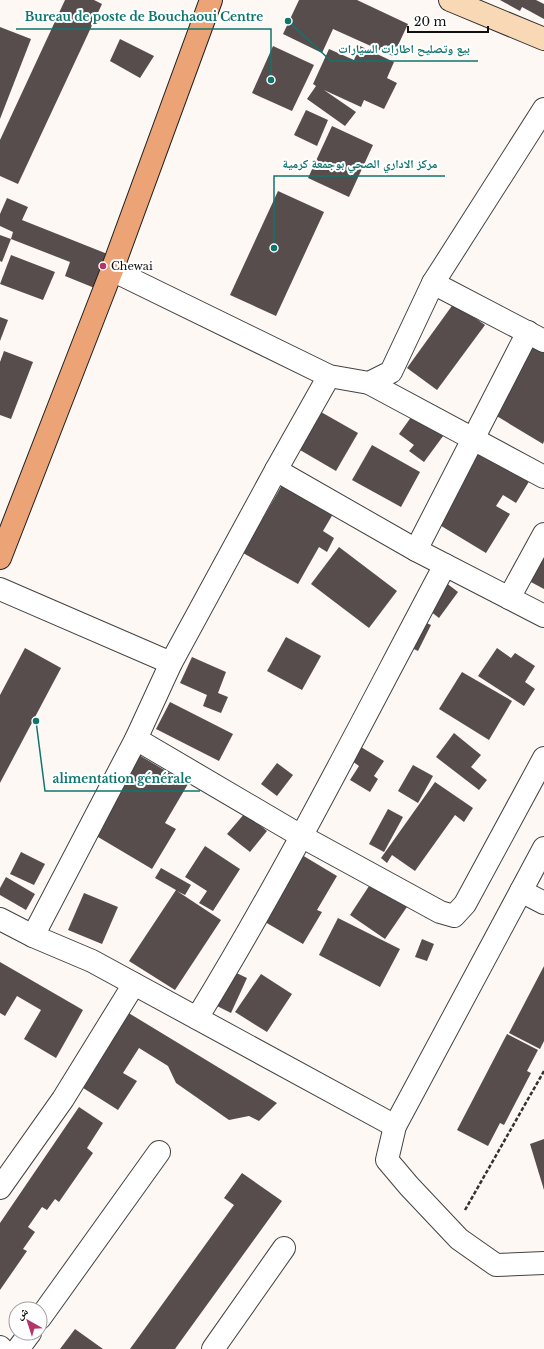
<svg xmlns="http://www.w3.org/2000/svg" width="544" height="1349" font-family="'Libre Baskerville','Noto Naskh Arabic',serif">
	<rect width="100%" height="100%" fill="#fef8f4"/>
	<!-- building -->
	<g fill="#574d4d">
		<path d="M65 0H94L102 4 18 184 0 176V140Z"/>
		<path d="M299 0H357L408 24 393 56 333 29 322 53 283 34Z"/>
		<path d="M500 0H536L544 4V19L522 7 520 11Z"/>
		<path d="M0 27 31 39 0 119Z"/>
		<path d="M120 39 154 56 140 78 110 61Z"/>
		<path d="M273 46 314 65 292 111 252 93Z"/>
		<path d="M360 46 394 62 387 78 397 83 384 109 364 100 361 107 324 90 356 112 345 126 307 99 316 86 313 84 329 49 354 60Z"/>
		<path d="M306 110 328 120 317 146 294 135Z"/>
		<path d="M332 126 373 145 349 197 308 178Z"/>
		<path d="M278 191 324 212 276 316 230 295Z"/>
		<path d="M7 198 28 207 22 220 110 255 97 289 65 276 70 262 11 239 13 232 0 226V214Z"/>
		<path d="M0 235 11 239 2 262 0 261Z"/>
		<path d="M11 255 55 272 43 300 0 284Z"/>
		<path d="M454 303 485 325 437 390 407 368Z"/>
		<path d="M0 317 8 320 0 341Z"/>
		<path d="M521 337 544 351V441L543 444 480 406Z"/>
		<path d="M4 351 33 362 11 419 0 415V362Z"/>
		<path d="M419 406 449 428 424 462 409 451 414 445 399 434Z"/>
		<path d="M321 412 358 433 336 471 300 450Z"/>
		<path d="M472 432 536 470 516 503 503 495 496 506 510 514 486 553 438 524 464 482 447 473Z"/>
		<path d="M372 445 420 472 401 507 352 480Z"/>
		<path d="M282 485 333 514 323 531 334 538 327 552 319 547 298 584 243 553Z"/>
		<path d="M339 547 397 591 369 628 311 584Z"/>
		<path d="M544 554V589L529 581Z"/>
		<path d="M445 582 458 592 439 618 425 607Z"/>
		<path d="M409 615 431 625 418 651 397 641Z"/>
		<path d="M286 637 321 656 302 690 267 671Z"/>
		<path d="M25 648 61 668 0 783V695Z"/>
		<path d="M497 648 511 658 515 653 535 666 525 682 535 689 524 706 478 676Z"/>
		<path d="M192 657 226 672 218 693 228 697 221 713 203 706 207 695 180 683Z"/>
		<path d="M462 672 512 701 489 740 439 709Z"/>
		<path d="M170 702 233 734 219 761 156 729Z"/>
		<path d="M454 733 481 755 471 767 487 780 479 790 436 757Z"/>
		<path d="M361 747 384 761 374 776 378 779 370 792 350 780 359 766 352 761Z"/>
		<path d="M139 755 188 784 165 823 176 829 152 869 93 834Z"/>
		<path d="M277 763 293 775 277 796 261 784Z"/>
		<path d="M413 765 433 776 418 803 398 791Z"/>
		<path d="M435 782 473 808 464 822 455 815 415 871 392 855 387 863 381 858Z"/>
		<path d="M388 809 403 817 384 852 369 844Z"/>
		<path d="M245 813 267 831 250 852 227 834Z"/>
		<path d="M205 846 240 869 213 911 199 903 207 891 185 877Z"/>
		<path d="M287 846 337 876 317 910 322 912 303 944 265 922Z"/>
		<path d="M21 852 45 864 34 885 10 874Z"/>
		<path d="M161 868 191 885 185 895 177 891 221 920 175 990 129 961 176 890 155 878Z"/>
		<path d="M6 877 35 894 26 910 0 895V888Z"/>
		<path d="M373 880 409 904 385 939 350 915Z"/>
		<path d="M84 893 118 907 102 944 68 930Z"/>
		<path d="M338 918 400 949 380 987 319 955Z"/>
		<path d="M422 939 434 944 427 961 415 957Z"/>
		<path d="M0 962 83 1010 56 1058 24 1039 41 1010 17 996 5 1016 0 1013Z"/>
		<path d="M544 966V1041L540 1049 509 1033Z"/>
		<path d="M226 968 247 978 231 1013 209 1002Z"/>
		<path d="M261 974 292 994 267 1032 235 1012Z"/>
		<path d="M127 1012 277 1103 259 1121 249 1116 229 1120 176 1083 168 1066 139 1048 123 1073 137 1081 118 1110 80 1086Z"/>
		<path d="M507 1034 538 1050 527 1071 531 1073 504 1125 500 1123 488 1146 457 1130Z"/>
		<path d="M79 1107 103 1123 87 1148 93 1153 59 1202 55 1199 47 1210 42 1207 28 1227 35 1232 23 1249 27 1251 0 1290V1223Z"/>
		<path d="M544 1139V1190L530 1144Z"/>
		<path d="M242 1173 282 1201 175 1349H130L234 1205 224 1198Z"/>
		<path d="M75 1329 103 1349H60Z"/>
	</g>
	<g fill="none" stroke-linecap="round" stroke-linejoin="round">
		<defs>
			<g id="street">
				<path d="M112 270 329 376 369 383 391 372 433 283 544 109"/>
				<path d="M433 283 544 341"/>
				<path d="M369 383 544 477"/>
				<path d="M276 470 416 550 544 616"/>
				<path d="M416 550 528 332"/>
				<path d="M0 589 171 663"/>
				<path d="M509 598 544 534"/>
				<path d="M136 739 301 836 440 912 454 916 465 904 544 758"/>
				<path d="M544 848 395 1126 387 1160 409 1186 459 1239 496 1265 544 1263"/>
				<path d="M521 891 544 903"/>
				<path d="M0 919 33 936 92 961 395 1126"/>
				<path d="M33 936 136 739 171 663 276 470 329 376"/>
				<path d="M197 1018C287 871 364 717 445 565"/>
				<path d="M0 1188 63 1099 134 984"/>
				<path d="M40 1318 159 1152"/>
				<path d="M0 1347 2 1349"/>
				<path d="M18 1349 30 1333"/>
				<path d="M213 1349 284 1248"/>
			</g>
			<path id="secondary" d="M450 0 544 39"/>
			<path id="primary" d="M0 558 112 270 211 0"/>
		</defs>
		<!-- street casing -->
		<use href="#street" stroke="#434343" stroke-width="24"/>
		<!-- secondary casing -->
		<use href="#secondary" stroke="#323232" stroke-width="24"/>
		<!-- primary casing -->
		<use href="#primary" stroke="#212121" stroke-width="24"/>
		<!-- path -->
		<path stroke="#323232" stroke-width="2.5" stroke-dasharray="4 2" stroke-linecap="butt" d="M465 1210 544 1071"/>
		<!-- street -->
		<use href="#street" stroke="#fff" stroke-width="22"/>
		<!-- secondary -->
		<use href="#secondary" stroke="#f8d8b5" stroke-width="22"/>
		<!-- primary -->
		<use href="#primary" stroke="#eca476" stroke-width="22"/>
	</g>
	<!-- markers -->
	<circle fill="#b43469" stroke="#fff" stroke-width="1.5" cx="103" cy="266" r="4"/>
	<g text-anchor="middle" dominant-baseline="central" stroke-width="4" stroke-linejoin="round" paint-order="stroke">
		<!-- poi labels -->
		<g font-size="11" fill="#101010" stroke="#fff" text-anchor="start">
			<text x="111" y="266">Chewai</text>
		</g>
	</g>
	<!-- callouts -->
	<path fill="none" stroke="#0f766e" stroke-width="1.5" d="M271 80L271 29H16M288 21L331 61H478M274 248L274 176H445M36 721L45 791H200"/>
	<g fill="#0f766e" stroke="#fff" stroke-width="1.5">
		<circle cx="271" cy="80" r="4"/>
		<circle cx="288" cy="21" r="4"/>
		<circle cx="274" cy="248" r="4"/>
		<circle cx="36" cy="721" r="4"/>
	</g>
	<g font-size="12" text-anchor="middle" font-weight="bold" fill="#0f766e" stroke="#fff" stroke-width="4" stroke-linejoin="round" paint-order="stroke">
		<text x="144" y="21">Bureau de poste de Bouchaoui Centre</text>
		<text x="404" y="53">بيع وتصليح اطارات السيارات</text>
		<text x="360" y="168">مركز الاداري الصحي بوجمعة كرمية</text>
		<text x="122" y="783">alimentation générale</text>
	</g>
	<!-- north arrow -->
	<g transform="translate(28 1321) rotate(321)"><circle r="19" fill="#ffffff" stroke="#9f9f9f"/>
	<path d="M0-3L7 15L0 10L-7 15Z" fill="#b43469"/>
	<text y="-6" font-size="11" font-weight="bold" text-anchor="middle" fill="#101010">ش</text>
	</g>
	<!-- scale -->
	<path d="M408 26v6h80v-6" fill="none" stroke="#101010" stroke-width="2"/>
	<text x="414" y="26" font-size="12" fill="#101010" stroke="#ffffff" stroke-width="3" paint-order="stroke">20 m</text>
</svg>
